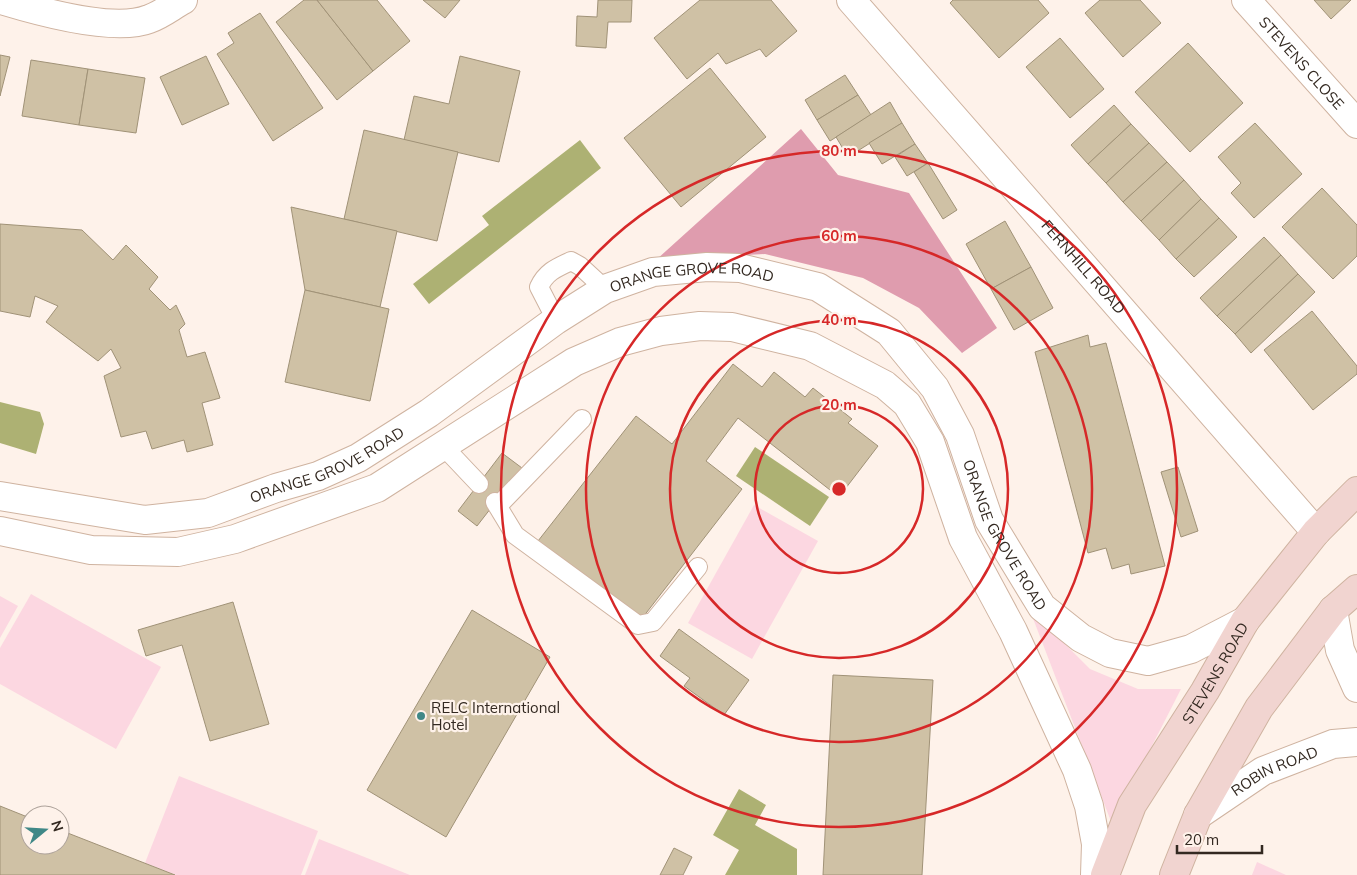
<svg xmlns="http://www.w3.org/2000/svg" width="1357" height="875" font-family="Mulish,sans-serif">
	<rect width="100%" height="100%" fill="#fef2ea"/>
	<!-- green -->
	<g fill="#fcd7e1">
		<path d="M754 505 818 541 752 659 688 623Z"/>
		<path d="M31 594 161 667 116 749 0 684V648Z"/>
		<path d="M0 596 18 606 0 638Z"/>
		<path d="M1029 608 1090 669 1138 689H1181L1112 824Z"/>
		<path d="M179 776 318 831 301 875H176L145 863Z"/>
		<path d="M319 839 410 875H305Z"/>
		<path d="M1257 862 1286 875H1252Z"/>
	</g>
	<!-- forest -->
	<path fill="#df9cae" d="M801 129 838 175 909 193 997 328 962 353 919 308 863 278 765 254 656 260Z"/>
	<!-- water -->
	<g fill="#adb173">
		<path d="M580 140 601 168 429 304 413 284 489 225 482 216Z"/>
		<path d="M0 402 40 412 44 424 36 454 0 443Z"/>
		<path d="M755 447 829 497 810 526 736 476Z"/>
		<path d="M739 789 766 805 755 825 797 849V875H725L739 850 713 835Z"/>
	</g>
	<!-- building -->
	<g fill="#cfc1a5" stroke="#a09277">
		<path d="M304 0H317L373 71 337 100 276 22Z"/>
		<path d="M317 0H377L410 41 373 71Z"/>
		<path d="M423 0H460L445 18Z"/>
		<path d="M598 0H632L631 22H608L606 48 576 46 577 16 597 17Z"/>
		<path d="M700 0H771L797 31 766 57 760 49 726 64 718 53 687 79 654 38Z"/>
		<path d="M953 0H1038L1049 13 999 58 950 3Z"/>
		<path d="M1100 0H1140L1161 23 1123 57 1085 13Z"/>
		<path d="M1314 0H1351L1331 19Z"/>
		<path d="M260 13 323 108 273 141 217 54 234 43 228 33Z"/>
		<path d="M1060 38 1104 89 1070 118 1026 67Z"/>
		<path d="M1188 43 1243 103 1190 152 1135 92Z"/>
		<path d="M0 55 10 57 0 96Z"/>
		<path d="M206 56 229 104 182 125 160 77Z"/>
		<path d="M460 56 520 71 499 162 404 140 414 96 449 104Z"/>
		<path d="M31 60 88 69 79 125 22 116Z"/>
		<path d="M710 68 766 137 681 207 624 138Z"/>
		<path d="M88 69 145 78 136 133 79 125Z"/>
		<path d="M845 75 858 95 817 120 805 100Z"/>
		<path d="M858 95 871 115 830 141 817 120Z"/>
		<path d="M890 102 902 123 848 157 836 137Z"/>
		<path d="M1114 105 1131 124 1088 164 1071 145Z"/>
		<path d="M902 123 915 144 882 164 869 143Z"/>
		<path d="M1255 123 1302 174 1254 218 1231 193 1241 183 1218 157Z"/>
		<path d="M1131 124 1149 143 1106 183 1088 164Z"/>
		<path d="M364 130 458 152 437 241 344 219Z"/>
		<path d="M1149 143 1167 162 1123 202 1106 183Z"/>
		<path d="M915 144 928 163 907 176 895 157Z"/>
		<path d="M1167 162 1184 180 1141 221 1123 202Z"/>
		<path d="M928 163 957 210 943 219 914 172Z"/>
		<path d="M1184 180 1201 199 1159 240 1141 221Z"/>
		<path d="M1322 188 1357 225V256L1333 279 1282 227Z"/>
		<path d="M1201 199 1219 218 1176 259 1159 240Z"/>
		<path d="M291 207 397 231 380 307 305 290Z"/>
		<path d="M1219 218 1237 237 1194 277 1176 259Z"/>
		<path d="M1005 221 1031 267 991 289 966 244Z"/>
		<path d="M0 224 82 230 113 260 126 245 158 277 149 289 170 310 176 305 185 324 179 330 187 357 205 352 220 398 202 403 213 445 187 452 184 440 152 449 146 431 121 437 104 376 121 368 111 349 98 361 46 322 58 306 35 296 30 317 0 311Z"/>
		<path d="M1264 237 1281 255 1217 316 1200 298Z"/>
		<path d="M1281 255 1298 274 1235 334 1217 316Z"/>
		<path d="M1031 267 1053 308 1014 330 991 289Z"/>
		<path d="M1298 274 1315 292 1251 353 1235 334Z"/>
		<path d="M305 290 389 309 370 401 285 382Z"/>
		<path d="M1312 311 1357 366V374L1313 410 1264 350Z"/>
		<path d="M1088 335 1090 347 1106 343 1165 566 1131 574 1129 564 1112 569 1106 548 1088 553 1035 352Z"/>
		<path d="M733 364 762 387 774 372 805 397 813 388 852 419 848 423 878 446 839 497 738 418 706 461 742 489 640 621 538 541 636 416 672 444Z"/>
		<path d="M502 453 522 468 477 526 458 511Z"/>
		<path d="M1178 467 1198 531 1181 537 1161 472Z"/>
		<path d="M233 602 269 724 210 741 182 645 146 656 138 630Z"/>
		<path d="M472 610 550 657 446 837 367 790Z"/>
		<path d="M679 629 749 680 724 715 684 686 690 678 660 656Z"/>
		<path d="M833 675 933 680 922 875H823Z"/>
		<path d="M0 806 30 818V845H60V830L175 875H0Z"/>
		<path d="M674 848 692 857 683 875H660Z"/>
	</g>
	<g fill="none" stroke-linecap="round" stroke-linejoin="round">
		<defs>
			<g id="service">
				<path d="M556 320 539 287C546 272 556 268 571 261L580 266 605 289"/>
				<path d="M444 447 479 484"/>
				<path d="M495 502 515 535 638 625 653 622 698 567"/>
				<path d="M498 506 582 419"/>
			</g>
			<g id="minor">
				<path d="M1 0C37 11 114 33 149 19 161 15 172 6 183 0"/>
				<path id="s1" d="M851 0 1316 532"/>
				<path id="s2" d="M1246 0 1357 124"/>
				<path d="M1333 610 1340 650 1357 688"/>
				<path id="s3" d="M1198 815 1263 771 1333 744 1357 742"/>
			</g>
			<g id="tertiary">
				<path id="s4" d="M0 496 145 520 208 513 276 488 318 476 358 458 429 413 556 320 605 289 653 272 707 267 740 268 818 287 889 332 935 388 960 435 989 520 1042 607 1081 638 1110 653 1148 661 1191 649 1245 621"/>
				<path d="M0 531 91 550 178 552 235 539 377 488 574 362 620 342 661 331 700 326 732 327 810 346 885 385 907 404 930 442 963 538 1013 631 1077 770 1089 806 1096 844 1095 875"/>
			</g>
			<g id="secondary">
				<path id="s5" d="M1105 875 1132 805 1205 691 1245 621 1316 532 1357 491"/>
				<path d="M1174 875 1198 815 1259 708 1333 610 1357 589"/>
			</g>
		</defs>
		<!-- service casing -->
		<use href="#service" stroke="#cfb3a0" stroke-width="20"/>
		<!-- minor casing -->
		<use href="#minor" stroke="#cfb3a0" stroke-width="30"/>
		<!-- tertiary casing -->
		<use href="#tertiary" stroke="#cfb3a0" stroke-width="30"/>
		<!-- secondary casing -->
		<use href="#secondary" stroke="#cfb3a0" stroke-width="30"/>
		<!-- service -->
		<use href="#service" stroke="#fff" stroke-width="18"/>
		<!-- minor -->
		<use href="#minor" stroke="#fff" stroke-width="28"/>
		<!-- tertiary -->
		<use href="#tertiary" stroke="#fff" stroke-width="28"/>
		<!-- secondary -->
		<use href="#secondary" stroke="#f1d4d0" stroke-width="28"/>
	</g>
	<!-- distance rings -->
	<g fill="none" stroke="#d62828" stroke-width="2.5">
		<circle cx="839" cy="489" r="84"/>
		<circle cx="839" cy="489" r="169"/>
		<circle cx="839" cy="489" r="253"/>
		<circle cx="839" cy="489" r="338"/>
	</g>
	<!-- markers -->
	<circle fill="#408887" stroke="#fef2ea" stroke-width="2" cx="421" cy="716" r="5"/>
	<g text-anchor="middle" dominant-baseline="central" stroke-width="4.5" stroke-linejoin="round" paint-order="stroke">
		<!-- street labels -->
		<g font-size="15" fill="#332921" stroke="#fef2ea">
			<text stroke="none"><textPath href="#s2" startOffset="84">STEVENS CLOSE</textPath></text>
			<text stroke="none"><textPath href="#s1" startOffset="354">FERNHILL ROAD</textPath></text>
			<text stroke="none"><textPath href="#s4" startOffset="759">ORANGE GROVE ROAD</textPath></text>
			<text stroke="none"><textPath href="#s4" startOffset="339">ORANGE GROVE ROAD</textPath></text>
			<text stroke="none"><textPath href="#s4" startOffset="1208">ORANGE GROVE ROAD</textPath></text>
			<text stroke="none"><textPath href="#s5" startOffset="231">STEVENS ROAD</textPath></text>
			<text stroke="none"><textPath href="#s3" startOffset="89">ROBIN ROAD</textPath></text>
		</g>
		<!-- poi labels -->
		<g font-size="15" fill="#332921" stroke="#fef2ea" text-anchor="start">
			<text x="431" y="707">RELC International<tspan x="431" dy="17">Hotel</tspan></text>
		</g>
	</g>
	<circle cx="839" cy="489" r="8" fill="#d62828" stroke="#fef2ea" stroke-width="2.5"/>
	<g font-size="15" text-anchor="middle" font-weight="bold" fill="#d62828" stroke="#fef2ea" stroke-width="4.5" stroke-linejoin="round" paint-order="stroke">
		<text x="839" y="156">80 m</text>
		<text x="839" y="241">60 m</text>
		<text x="839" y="325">40 m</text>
		<text x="839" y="410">20 m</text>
	</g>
	<!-- north arrow -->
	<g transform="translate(45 830) rotate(72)"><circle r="24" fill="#fef2ea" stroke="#ada29a"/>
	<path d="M0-4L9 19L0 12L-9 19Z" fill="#408887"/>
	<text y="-8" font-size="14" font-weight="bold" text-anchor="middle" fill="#332921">N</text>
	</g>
	<!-- scale -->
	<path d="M1177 845v8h85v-8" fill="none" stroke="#332921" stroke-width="2.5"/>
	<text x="1184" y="845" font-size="15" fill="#332921" stroke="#fef2ea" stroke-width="4" paint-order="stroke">20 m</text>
</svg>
